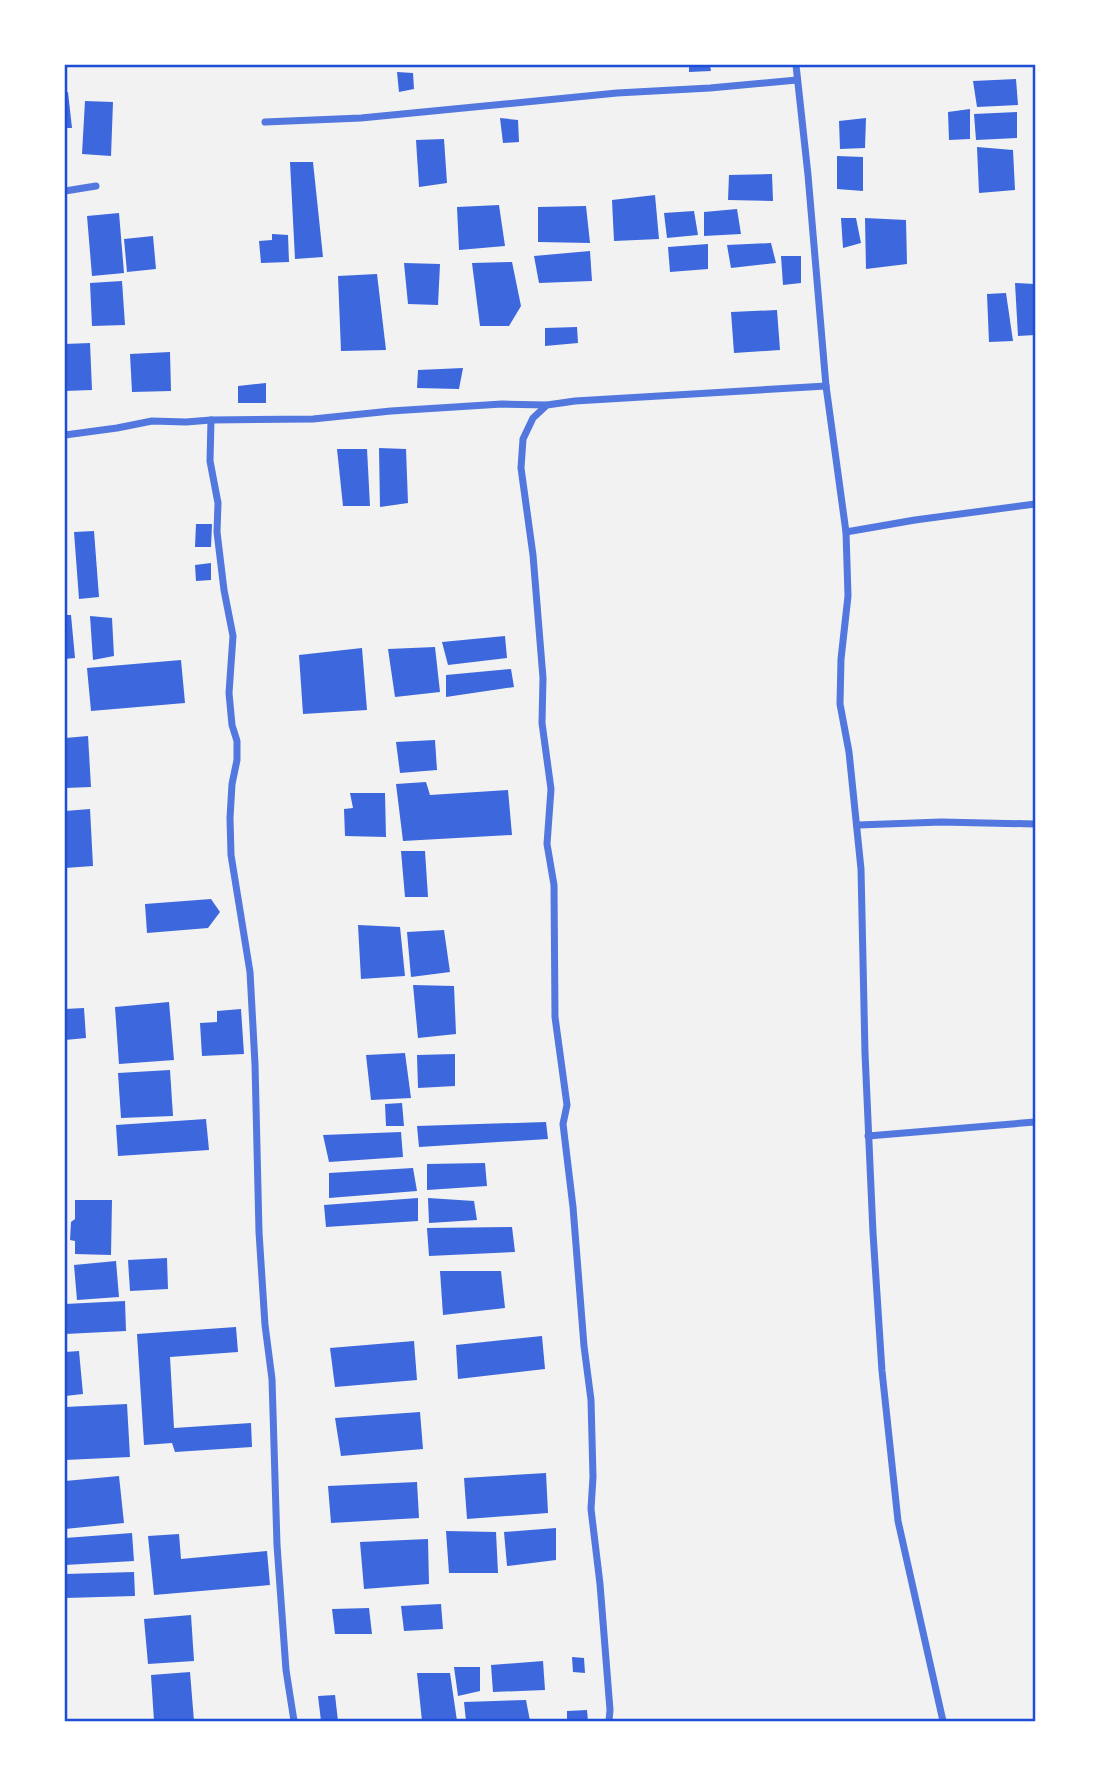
<svg xmlns="http://www.w3.org/2000/svg" width="1100" height="1786" font-family="'Fira Sans Condensed',sans-serif">
	<rect width="100%" height="100%" fill="#f2f2f2"/>
	<!-- building -->
	<g fill="#3d67dc">
		<path d="M689 65H710L711 71 689 72Z"/>
		<path d="M397 72 413 73 414 89 399 92Z"/>
		<path d="M1016 79 1018 105 977 107 973 81Z"/>
		<path d="M68 92 72 128H65V93Z"/>
		<path d="M85 101 113 102 111 156 82 154Z"/>
		<path d="M970 109V139L949 140 948 112Z"/>
		<path d="M1017 112V138L976 140 974 114Z"/>
		<path d="M500 118 518 120 519 142 503 143Z"/>
		<path d="M866 118 865 148 840 149 839 121Z"/>
		<path d="M444 139 447 183 419 187 416 140Z"/>
		<path d="M977 147 1013 150 1015 190 979 193Z"/>
		<path d="M837 156 863 157V191L837 189Z"/>
		<path d="M290 162H313L323 257 295 259Z"/>
		<path d="M772 174 773 201 728 200 729 175Z"/>
		<path d="M655 195 659 239 614 241 612 200Z"/>
		<path d="M499 205 505 246 459 250 457 207Z"/>
		<path d="M586 206 590 243 538 242V207Z"/>
		<path d="M737 209 741 234 704 236V212Z"/>
		<path d="M694 211 698 235 667 238 664 213Z"/>
		<path d="M119 213 124 273 92 276 87 216Z"/>
		<path d="M841 218H856L861 243 843 248Z"/>
		<path d="M865 218 906 220 907 264 866 269Z"/>
		<path d="M272 234 288 235 289 262 261 263 259 241 272 240Z"/>
		<path d="M153 236 156 269 127 272 124 239Z"/>
		<path d="M771 243 776 263 731 268 727 245Z"/>
		<path d="M708 244V269L670 272 668 247Z"/>
		<path d="M590 251 592 281 539 283 534 256Z"/>
		<path d="M781 256H801V283L783 285Z"/>
		<path d="M512 262 521 306 509 326H480L472 263Z"/>
		<path d="M404 263 440 264 438 305 408 304Z"/>
		<path d="M377 274 386 350 341 351 338 276Z"/>
		<path d="M122 281 125 325 92 326 90 283Z"/>
		<path d="M1015 283 1035 284V335L1018 336Z"/>
		<path d="M1006 293 1013 341 989 342 987 294Z"/>
		<path d="M777 310 780 350 734 353 731 312Z"/>
		<path d="M577 327 578 343 545 346V328Z"/>
		<path d="M90 343 92 390 65 391V344Z"/>
		<path d="M170 352 171 391 132 392 130 354Z"/>
		<path d="M463 368 459 389 417 388 418 370Z"/>
		<path d="M266 383V403H238V386Z"/>
		<path d="M379 448 406 449 408 503 380 507Z"/>
		<path d="M337 449H367L370 506H343Z"/>
		<path d="M196 524H212L211 547H195Z"/>
		<path d="M94 531 99 597 79 599 74 532Z"/>
		<path d="M211 563V580L196 581 195 565Z"/>
		<path d="M65 615H71L75 658 65 659Z"/>
		<path d="M90 616 112 618 114 656 93 660Z"/>
		<path d="M505 636 507 658 448 665 442 642Z"/>
		<path d="M435 647 440 692 395 697 388 649Z"/>
		<path d="M362 648 367 710 303 714 299 655Z"/>
		<path d="M181 660 185 703 91 711 87 668Z"/>
		<path d="M511 669 514 687 446 697V675Z"/>
		<path d="M88 736 91 787 65 788V738Z"/>
		<path d="M435 740 437 770 400 773 396 742Z"/>
		<path d="M426 782 430 795 508 790 512 835 403 841 396 784Z"/>
		<path d="M350 793H385L386 837 345 836 344 809 353 808Z"/>
		<path d="M90 809 93 866 65 868V811Z"/>
		<path d="M401 851H425L428 897H405Z"/>
		<path d="M211 899 220 912 208 928 147 933 145 904Z"/>
		<path d="M358 925 400 927 405 976 361 979Z"/>
		<path d="M444 930 450 972 411 977 407 932Z"/>
		<path d="M413 985 454 986 456 1034 418 1038Z"/>
		<path d="M169 1002 174 1060 119 1064 115 1007Z"/>
		<path d="M84 1008 86 1038 65 1040V1009Z"/>
		<path d="M241 1009 244 1054 202 1056 200 1023 217 1022V1011Z"/>
		<path d="M405 1053 411 1098 371 1100 366 1055Z"/>
		<path d="M455 1054V1086L418 1088 417 1055Z"/>
		<path d="M170 1070 173 1116 121 1118 118 1073Z"/>
		<path d="M402 1103 404 1126H386L385 1104Z"/>
		<path d="M206 1119 209 1150 118 1156 116 1125Z"/>
		<path d="M546 1122 548 1139 419 1147 417 1126Z"/>
		<path d="M401 1132 403 1157 329 1162 323 1135Z"/>
		<path d="M485 1163 487 1186 427 1190V1164Z"/>
		<path d="M413 1168 417 1191 329 1198V1173Z"/>
		<path d="M418 1198V1221L326 1227 324 1205Z"/>
		<path d="M428 1198 474 1201 477 1220 429 1223Z"/>
		<path d="M75 1200H112L111 1255 75 1254V1241L70 1240 71 1222 75 1219Z"/>
		<path d="M512 1227 515 1252 429 1256 427 1228Z"/>
		<path d="M167 1258 168 1289 130 1291 128 1260Z"/>
		<path d="M116 1261 119 1297 77 1300 74 1265Z"/>
		<path d="M440 1271H501L505 1308 443 1315Z"/>
		<path d="M125 1301 126 1331 65 1334V1304Z"/>
		<path d="M236 1327 238 1352 170 1357 174 1428 251 1423 252 1447 175 1452 172 1443 144 1445 137 1334Z"/>
		<path d="M542 1336 545 1369 458 1379 456 1345Z"/>
		<path d="M414 1341 417 1380 335 1387 330 1348Z"/>
		<path d="M79 1351 83 1394 65 1396V1352Z"/>
		<path d="M127 1404 130 1457 65 1460V1407Z"/>
		<path d="M420 1412 423 1449 341 1456 335 1418Z"/>
		<path d="M546 1473 548 1513 467 1519 464 1478Z"/>
		<path d="M119 1476 124 1523 65 1529V1481Z"/>
		<path d="M417 1482 419 1518 331 1523 328 1486Z"/>
		<path d="M556 1528V1560L507 1566 504 1532Z"/>
		<path d="M446 1531 496 1532 498 1573H449Z"/>
		<path d="M132 1533 134 1561 65 1565V1538Z"/>
		<path d="M179 1534 181 1559 267 1551 270 1585 154 1595 148 1536Z"/>
		<path d="M428 1539 429 1584 364 1589 360 1542Z"/>
		<path d="M134 1572 135 1596 65 1598V1574Z"/>
		<path d="M441 1604 443 1629 404 1631 401 1606Z"/>
		<path d="M369 1608 372 1634H335L332 1609Z"/>
		<path d="M191 1615 194 1661 148 1664 144 1619Z"/>
		<path d="M572 1657 584 1658 585 1673 573 1672Z"/>
		<path d="M543 1661 545 1690 493 1692 491 1665Z"/>
		<path d="M454 1667H480V1691L458 1696Z"/>
		<path d="M190 1672 194 1721H154L151 1675Z"/>
		<path d="M417 1673H450L457 1721H422Z"/>
		<path d="M335 1695 338 1721H321L318 1696Z"/>
		<path d="M526 1700 530 1721H466L464 1702Z"/>
		<path d="M587 1710 588 1721H567V1711Z"/>
	</g>
	<g fill="none" stroke-linecap="round" stroke-linejoin="round">
		<!-- minor -->
		<g stroke="#5277de" stroke-width="7">
			<path d="M796 65 808 175 826 386 846 532 848 596 841 659 840 704 849 752 861 869 865 1053 873 1233 882 1371 898 1521 943 1721"/>
			<path d="M265 122 361 118 617 93 710 88 797 80"/>
			<path d="M65 191 96 186"/>
			<path d="M211 420 210 461 218 503 217 532 224 590 233 636 229 693 232 725 237 741V760L232 784 230 818 231 855 250 972 255 1064 259 1232 265 1325 272 1379 277 1545 286 1670 294 1721"/>
			<path d="M65 435 117 428 152 421 186 422 211 420 313 419 391 411 502 404 546 405"/>
			<path d="M846 532 915 520 1035 504"/>
			<path d="M858 825 941 822 1035 824"/>
			<path d="M868 1136 1035 1122"/>
			<path d="M609 1721 610 1710 600 1584 591 1509 593 1477 591 1400 584 1346 573 1207 563 1124 567 1105 555 1017 554 885 547 844 551 789 542 723 543 678 533 555 521 468 523 439 533 418 547 405 575 401 826 386"/>
		</g>
	</g>
	<!-- border -->
	<rect width="1100" height="1786" fill="none" stroke="#ffffff" stroke-width="133"/>
	<rect x="66" y="66" width="968" height="1654" fill="none" stroke="#1d4ed8" stroke-width="2.5"/>
</svg>
